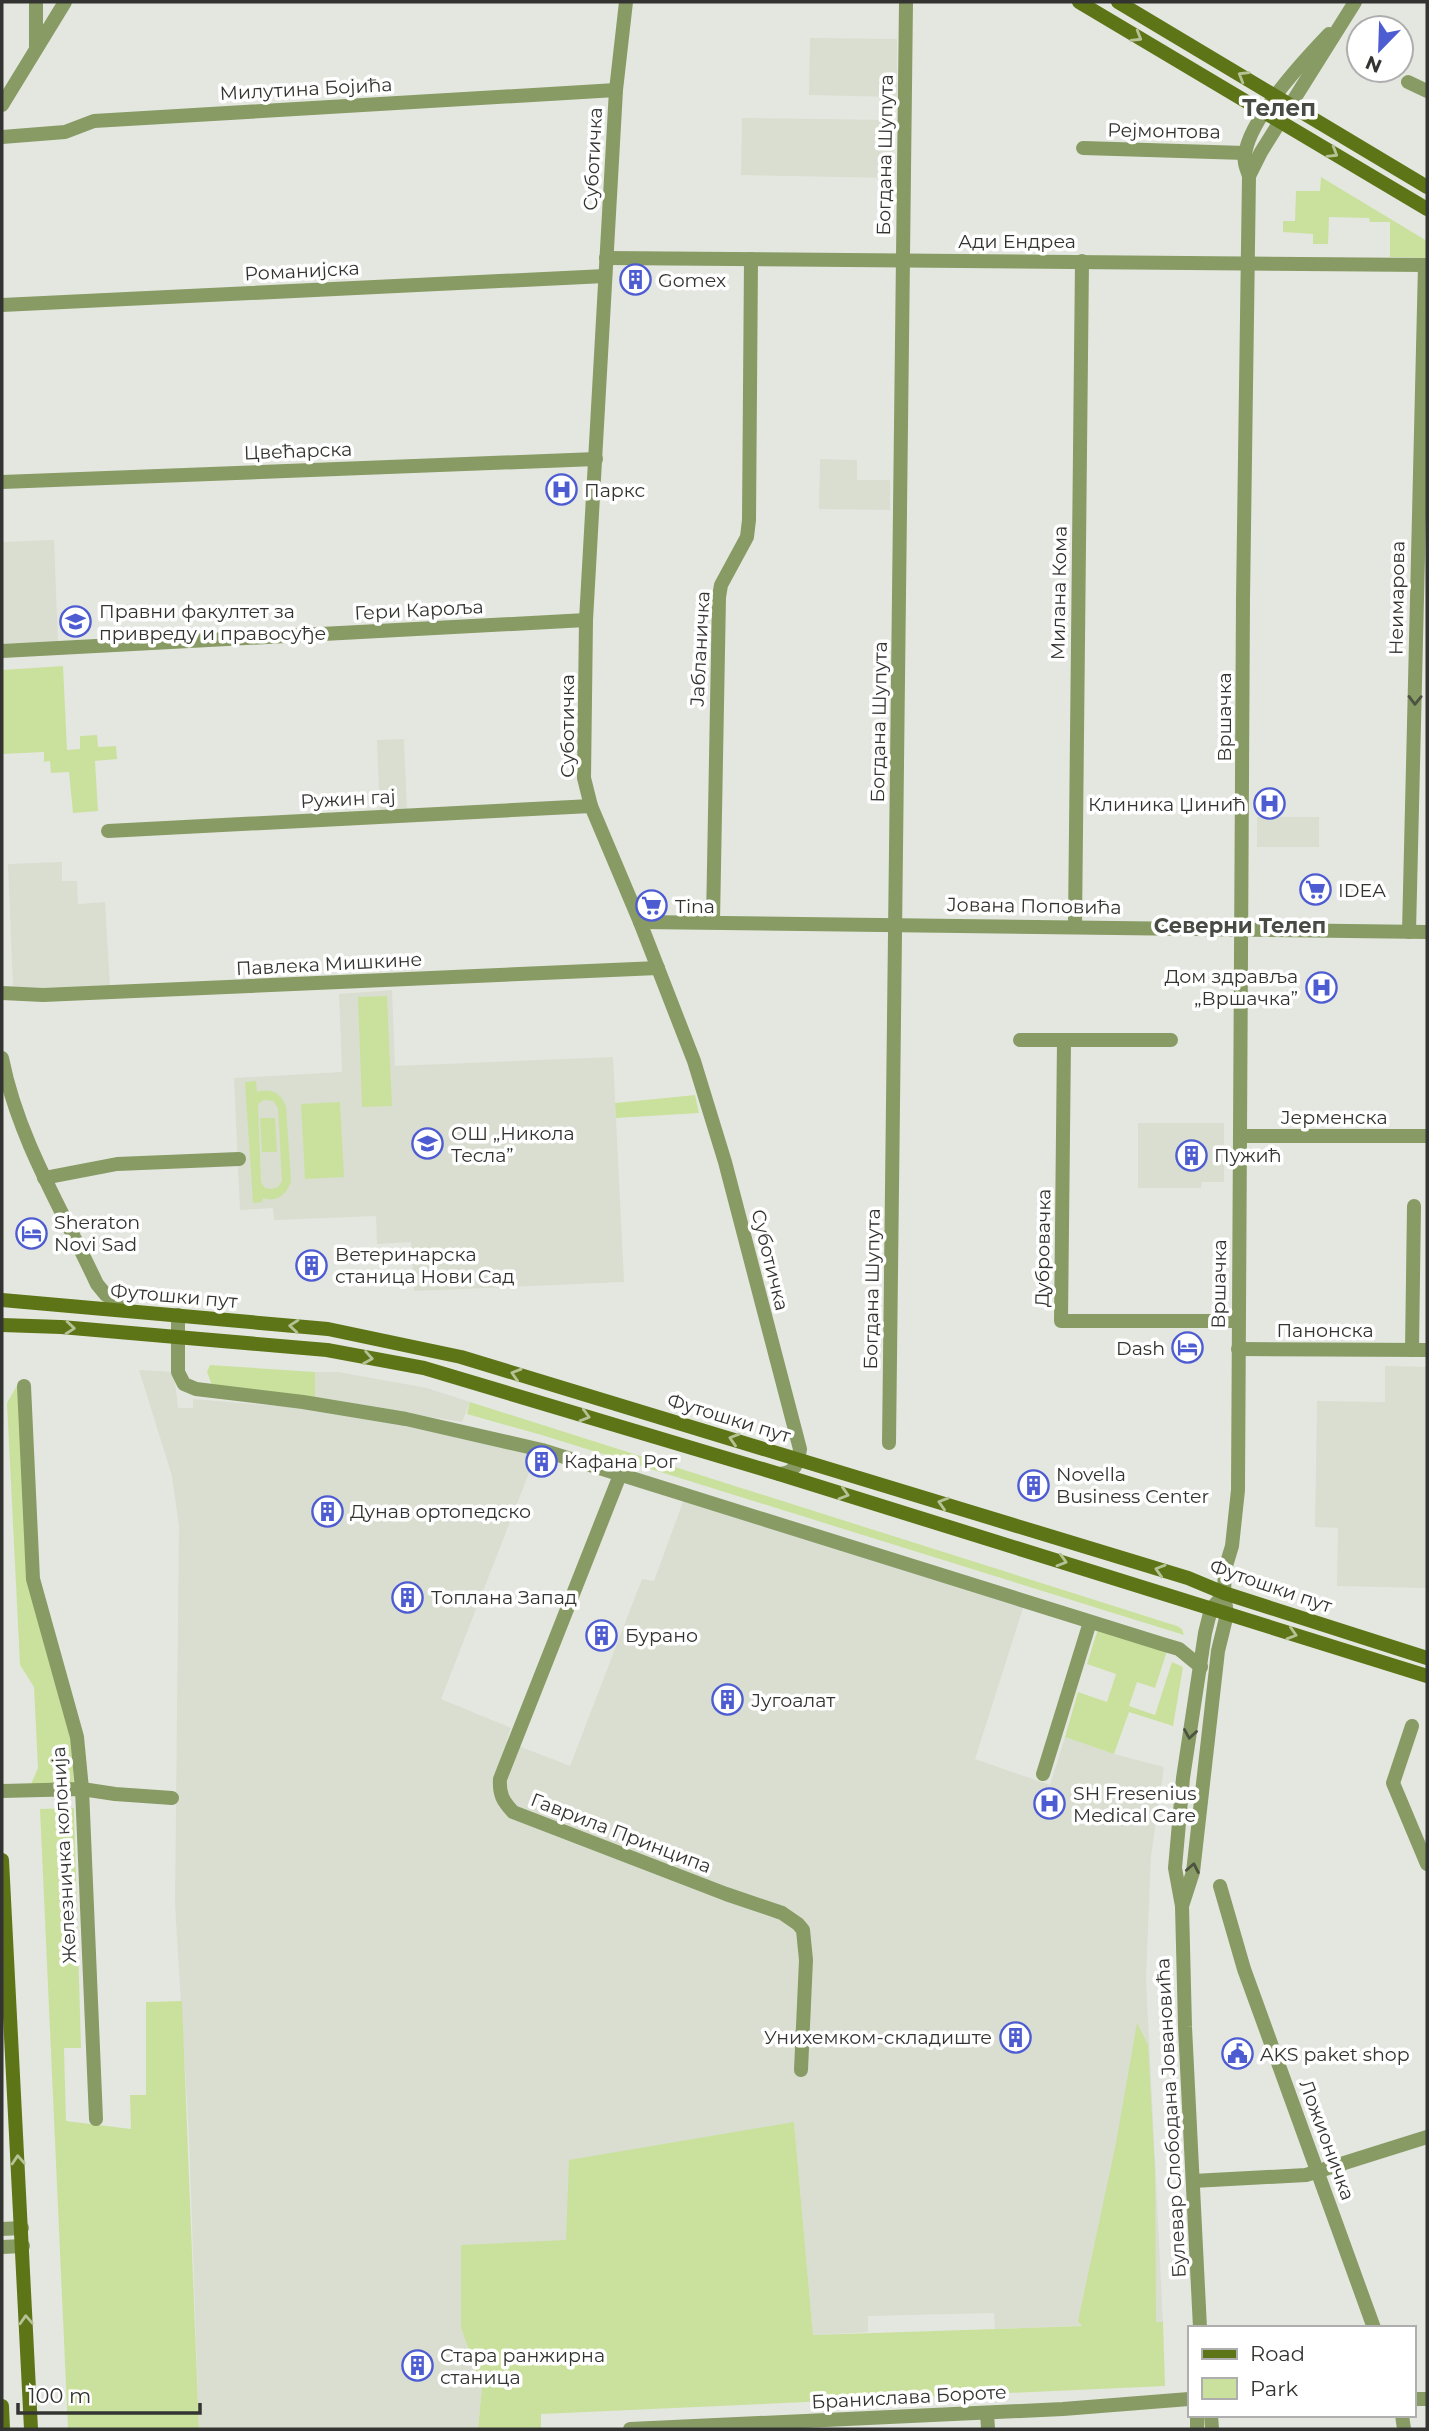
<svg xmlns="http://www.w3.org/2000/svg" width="1429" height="2431" font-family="Montserrat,sans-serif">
	<rect width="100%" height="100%" fill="#e4e7e0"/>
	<!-- built -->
	<g fill="#d9ded0">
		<path d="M810 38 897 39V97L809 95Z"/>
		<path d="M742 118 893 120 894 178 741 175Z"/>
		<path d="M820 459 857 460V480H890V510L819 509Z"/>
		<path d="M54 540 58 642 2 644V542Z"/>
		<path d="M404 739 407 813H380L377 740Z"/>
		<rect x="1257" y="817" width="62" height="30"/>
		<path d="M62 862V881H77L78 904 105 902 110 986 47 989 13 987 8 864Z"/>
		<path d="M392 990 395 1066 613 1057 624 1282 414 1291 411 1242 377 1244 376 1216 274 1220 273 1208 240 1210 234 1078 342 1072 339 994Z"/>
		<path d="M1138 1123H1224V1182H1202L1201 1188H1138Z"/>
		<path d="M1385 1366 1427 1367V1588L1337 1586 1338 1528 1315 1527 1317 1401 1385 1402Z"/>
		<path d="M139 1370 174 1372 178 1408H193V1399L301 1408 404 1424 536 1455 441 1699 511 1728 506 1741 570 1766 642 1579 654 1581 684 1499 1024 1605 975 1759 1050 1785 1065 1737 1114 1754 1164 1767 1151 1856 1146 1979 1163 2322 995 2329 994 2313 868 2316V2332L813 2335 794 2123 566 2240 461 2328 482 2387 478 2429H199L189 2136 175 1904 179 1526 172 1476Z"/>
		<path d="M315 1372H338L427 1388 470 1402 462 1422 315 1398Z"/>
	</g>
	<!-- green -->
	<g fill="#cae19d" fill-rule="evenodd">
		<path d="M1321 177 1427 241V258L1390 257V222H1370L1369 218 1329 217 1328 244H1313V234L1283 232V221H1295L1296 191H1320Z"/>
		<path d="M63 666 67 750 80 749V736L97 735 98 747 116 746 117 759 95 761 98 811 73 813 69 772 51 773 50 761 44 762V752L2 754V670Z"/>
		<path d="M387 996 392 1106 362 1107 358 997Z"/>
		<path d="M256 1081 257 1092C271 1088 280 1092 286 1106L291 1181C287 1194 277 1203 263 1198L262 1202 253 1203 245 1082ZM264 1100 273 1101 278 1108 282 1181 278 1187 271 1189 265 1188 261 1182 258 1104Z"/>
		<path d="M695 1095 699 1113 616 1118 615 1103Z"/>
		<path d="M340 1102 344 1177 305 1179 301 1104Z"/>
		<path d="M260 1118H275L277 1152H262Z"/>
		<path d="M210 1365 315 1372V1398L213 1388 207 1372Z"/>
		<path d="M19 1382 27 1579 71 1739 74 1785 31 1784 38 1768 34 1687 20 1665 7 1403Z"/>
		<path d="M470 1402 1177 1626 1182 1629 1184 1635 545 1436 467 1414Z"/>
		<path d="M1098 1629 1167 1651 1155 1688 1137 1682 1129 1706 1155 1715 1172 1662 1183 1667 1173 1726 1129 1712 1114 1754 1065 1737 1078 1692 1107 1702 1116 1674 1087 1664Z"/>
		<path d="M74 1808 81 2048H64L66 2121 131 2129 130 2095H146V2002L182 2001 199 2429H68L40 1809Z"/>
		<path d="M1137 2023 1148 2045 1155 2170 1156 2322H1163L1165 2386 541 2414V2429H478L482 2387 461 2328V2245L566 2240 569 2160 794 2122 813 2335 1082 2326 1078 2321 1116 2143Z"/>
	</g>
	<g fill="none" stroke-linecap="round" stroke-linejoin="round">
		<!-- minor -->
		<g stroke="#889b64" stroke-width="14">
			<path d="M36 2V47"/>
			<path d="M626 2 616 90 586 620 584 778 591 806 640 922 694 1061 725 1162 800 1449C798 1464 795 1473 779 1474"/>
			<path d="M1408 82 1427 91"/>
			<path d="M2 105 65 2"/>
			<path d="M2 137 65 132 94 121 616 90"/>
			<path d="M1083 148 1245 153"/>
			<path d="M606 258 1427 265"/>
			<path d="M2 305 605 276"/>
			<path d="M2 482 596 459"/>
			<path d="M2 651 586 620"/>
			<path d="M108 831 591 806"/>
			<path d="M713 921 719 597 721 585 747 537 749 520 751 259"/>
			<path d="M640 922 1427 932"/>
			<path d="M1075 926 1082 261"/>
			<path d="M1409 932 1425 265"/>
			<path d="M2 993 43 995 658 968"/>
			<path d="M1020 1040H1064"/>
			<path d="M1171 1040H1064L1061 1321H1238"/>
			<path d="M2 1058C18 1139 62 1209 97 1284L106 1295 129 1310"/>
			<path d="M1240 1136H1427"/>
			<path d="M44 1178 117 1164 239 1159"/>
			<path d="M178 1315V1372L184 1384 196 1389 303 1402 406 1419 542 1450 1162 1644 1179 1649 1201 1667"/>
			<path d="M1238 1349 1427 1350"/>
			<path d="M1412 1350 1414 1206"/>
			<path d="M24 1386 33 1579 77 1737 82 1789 96 2119"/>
			<path d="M889 1443 906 2"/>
			<path d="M620 1475 500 1779C499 1795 503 1801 513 1812L726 1894 782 1913 798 1924 803 1930 806 1960 801 2070"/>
			<path d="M1412 1726 1393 1783 1427 1864"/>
			<path d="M1043 1774 1090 1622"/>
			<path d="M2 1791 82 1789 115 1794 172 1798"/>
			<path d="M1220 1886 1244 1969 1374 2328"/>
			<path d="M1193 2181 1306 2175 1427 2137"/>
			<path d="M2 2229 22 2228"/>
			<path d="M2 2247 23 2246"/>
			<path d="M1413 2399H1427"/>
			<path d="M987 2413 988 2429"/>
			<path d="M1402 2415 1404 2429"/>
			<path d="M630 2429 1063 2409 1189 2399"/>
		</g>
		<!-- tertiary -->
		<g stroke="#889b64" stroke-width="14">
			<path d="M1249 176C1247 169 1243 163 1245 155 1249 119 1304 60 1329 34"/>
			<path d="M1182 1906 1193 1872 1218 1651 1227 1614 1224 1593 1225 1569 1232 1546 1238 1490 1243 599 1249 176 1261 152 1355 2"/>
			<path d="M1200 2328 1185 2027 1182 1906 1175 1868 1183 1778 1205 1633 1211 1609 1219 1600"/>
			<path d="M1197 2415V2429"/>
			<path d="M1211 2415 1212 2429"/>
		</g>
		<!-- secondary -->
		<g stroke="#5d7516" stroke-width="14">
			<path d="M1079 2 1427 209"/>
			<path d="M1118 2 1427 187"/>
			<path d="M2 1300 328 1329 461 1357 1188 1578 1224 1593 1427 1658"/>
			<path d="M2 1325 61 1327 327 1350 424 1368 779 1474 1427 1676"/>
			<path d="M2 1860 31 2429"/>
			<path d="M2 2406 3 2429"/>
		</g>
	</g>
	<!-- one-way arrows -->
	<defs><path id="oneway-chevron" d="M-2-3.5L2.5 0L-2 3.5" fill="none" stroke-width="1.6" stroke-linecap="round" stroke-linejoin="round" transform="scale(1.75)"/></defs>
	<g stroke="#b6c196">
		<use href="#oneway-chevron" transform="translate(1137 37) rotate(31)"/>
		<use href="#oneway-chevron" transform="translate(1243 76) rotate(-149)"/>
		<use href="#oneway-chevron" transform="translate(1333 153) rotate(31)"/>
		<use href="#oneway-chevron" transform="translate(294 1326) rotate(-175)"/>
		<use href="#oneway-chevron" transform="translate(70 1328) rotate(5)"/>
		<use href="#oneway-chevron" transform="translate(368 1358) rotate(10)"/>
		<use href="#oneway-chevron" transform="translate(516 1374) rotate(-163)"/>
		<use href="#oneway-chevron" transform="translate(585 1416) rotate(16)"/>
		<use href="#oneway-chevron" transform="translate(734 1439) rotate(-163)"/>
		<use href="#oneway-chevron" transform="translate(844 1494) rotate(17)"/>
		<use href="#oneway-chevron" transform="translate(943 1503) rotate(-163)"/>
		<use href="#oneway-chevron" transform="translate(1062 1561) rotate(17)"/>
		<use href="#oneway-chevron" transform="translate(1160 1570) rotate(-163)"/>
		<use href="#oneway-chevron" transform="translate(1292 1634) rotate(17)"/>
		<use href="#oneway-chevron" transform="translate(18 2160) rotate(-94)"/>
		<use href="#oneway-chevron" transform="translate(26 2320) rotate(-93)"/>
	</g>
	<g stroke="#4c5340">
		<use href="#oneway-chevron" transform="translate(1415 700) rotate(91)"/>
		<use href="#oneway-chevron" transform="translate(1190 1734) rotate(99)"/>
		<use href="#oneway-chevron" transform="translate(1193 1868) rotate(-79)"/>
	</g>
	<!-- icons -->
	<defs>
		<symbol id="building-ring" viewBox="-11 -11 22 22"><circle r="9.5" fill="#fff" stroke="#4e5cd2" stroke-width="1.5"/><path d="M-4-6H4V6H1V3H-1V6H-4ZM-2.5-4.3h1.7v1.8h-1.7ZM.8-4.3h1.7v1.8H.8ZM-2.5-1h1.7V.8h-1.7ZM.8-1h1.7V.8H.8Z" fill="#4e5cd2"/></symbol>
		<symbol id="hospital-ring" viewBox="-11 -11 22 22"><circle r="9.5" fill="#fff" stroke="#4e5cd2" stroke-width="1.5"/><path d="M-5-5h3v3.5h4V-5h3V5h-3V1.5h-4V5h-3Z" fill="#4e5cd2"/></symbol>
		<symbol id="university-ring" viewBox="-11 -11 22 22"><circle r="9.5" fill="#fff" stroke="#4e5cd2" stroke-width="1.5"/><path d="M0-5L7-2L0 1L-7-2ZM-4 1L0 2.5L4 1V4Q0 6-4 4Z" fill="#4e5cd2"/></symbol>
		<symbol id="supermarket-ring" viewBox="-11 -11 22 22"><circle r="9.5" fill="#fff" stroke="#4e5cd2" stroke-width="1.5"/><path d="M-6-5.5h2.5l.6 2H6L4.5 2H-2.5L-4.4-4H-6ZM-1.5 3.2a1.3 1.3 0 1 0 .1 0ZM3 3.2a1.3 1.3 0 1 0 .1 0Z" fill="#4e5cd2"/></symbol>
		<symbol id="school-ring" viewBox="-11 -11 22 22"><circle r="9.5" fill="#fff" stroke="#4e5cd2" stroke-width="1.5"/><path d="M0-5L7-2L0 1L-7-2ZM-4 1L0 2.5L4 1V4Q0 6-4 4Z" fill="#4e5cd2"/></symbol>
		<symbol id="hotel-ring" viewBox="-11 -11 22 22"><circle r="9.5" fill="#fff" stroke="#4e5cd2" stroke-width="1.5"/><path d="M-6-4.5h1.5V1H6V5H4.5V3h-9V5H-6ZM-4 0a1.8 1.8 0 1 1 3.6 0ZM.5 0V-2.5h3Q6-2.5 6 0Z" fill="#4e5cd2"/></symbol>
		<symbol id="civic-ring" viewBox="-11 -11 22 22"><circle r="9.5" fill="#fff" stroke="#4e5cd2" stroke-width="1.5"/><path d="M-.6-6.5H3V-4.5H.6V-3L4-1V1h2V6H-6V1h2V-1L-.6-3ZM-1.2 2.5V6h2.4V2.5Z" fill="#4e5cd2"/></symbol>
	</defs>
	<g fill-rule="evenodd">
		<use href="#building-ring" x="618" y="262" width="35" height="35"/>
		<use href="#hospital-ring" x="544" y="472" width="35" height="35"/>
		<use href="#university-ring" x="58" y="604" width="35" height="35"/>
		<use href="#hospital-ring" x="1252" y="786" width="35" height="35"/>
		<use href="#supermarket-ring" x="1298" y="872" width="35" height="35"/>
		<use href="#supermarket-ring" x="634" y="888" width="35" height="35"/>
		<use href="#hospital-ring" x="1304" y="970" width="35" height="35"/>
		<use href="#school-ring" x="410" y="1126" width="35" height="35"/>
		<use href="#building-ring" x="1174" y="1138" width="35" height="35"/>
		<use href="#hotel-ring" x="14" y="1216" width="35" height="35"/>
		<use href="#building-ring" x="294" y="1248" width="35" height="35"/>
		<use href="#hotel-ring" x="1170" y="1330" width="35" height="35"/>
		<use href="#building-ring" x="524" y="1444" width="35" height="35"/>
		<use href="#building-ring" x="1016" y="1468" width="35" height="35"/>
		<use href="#building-ring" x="310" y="1494" width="35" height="35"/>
		<use href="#building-ring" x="390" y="1580" width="35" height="35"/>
		<use href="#building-ring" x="584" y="1618" width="35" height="35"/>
		<use href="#building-ring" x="710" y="1682" width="35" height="35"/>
		<use href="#hospital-ring" x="1032" y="1786" width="35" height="35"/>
		<use href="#building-ring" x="998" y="2020" width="35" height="35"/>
		<use href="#civic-ring" x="1220" y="2036" width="35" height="35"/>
		<use href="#building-ring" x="400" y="2348" width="35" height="35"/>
	</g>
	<g text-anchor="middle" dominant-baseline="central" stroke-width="7" stroke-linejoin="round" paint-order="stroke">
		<!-- street labels -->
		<g font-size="19" fill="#333431" stroke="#fff">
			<text transform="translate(306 89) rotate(-3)">Милутина Бојића</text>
			<text transform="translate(1164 131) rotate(1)">Рејмонтова</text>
			<text transform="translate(885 155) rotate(-89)">Богдана Шупута</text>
			<text transform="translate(593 159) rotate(-87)">Суботичка</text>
			<text x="1017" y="241">Ади Ендреа</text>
			<text transform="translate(302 271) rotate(-3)">Романијска</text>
			<text transform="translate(298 451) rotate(-2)">Цвећарска</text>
			<text transform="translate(1059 593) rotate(-89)">Милана Кома</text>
			<text transform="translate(1397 598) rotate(-89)">Неимарова</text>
			<text transform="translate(419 610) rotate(-3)">Гери Кароља</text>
			<text transform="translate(700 649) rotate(-87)">Јабланичка</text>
			<text transform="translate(1224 717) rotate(-90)">Вршачка</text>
			<text transform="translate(879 722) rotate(-89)">Богдана Шупута</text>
			<text transform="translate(567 726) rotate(-90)">Суботичка</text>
			<text transform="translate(348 799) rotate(-3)">Ружин гај</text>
			<text transform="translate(1034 906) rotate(1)">Јована Поповића</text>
			<text transform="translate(329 964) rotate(-3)">Павлека Мишкине</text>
			<text x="1334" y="1117">Јерменска</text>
			<text transform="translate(1043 1248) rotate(-89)">Дубровачка</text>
			<text transform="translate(770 1260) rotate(76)">Суботичка</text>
			<text transform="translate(1219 1284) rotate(-89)">Вршачка</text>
			<text transform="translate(872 1289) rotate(-89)">Богдана Шупута</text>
			<text transform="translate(174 1296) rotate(5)">Футошки пут</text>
			<text x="1325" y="1330">Панонска</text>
			<text transform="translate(729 1418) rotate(17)">Футошки пут</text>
			<text transform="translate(1271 1586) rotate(19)">Футошки пут</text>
			<text transform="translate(621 1833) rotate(21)">Гаврила Принципа</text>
			<text transform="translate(64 1855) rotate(-93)">Железничка колонија</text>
			<text transform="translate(1171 2118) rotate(-93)">Булевар Слободана Јовановића</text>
			<text transform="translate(1327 2140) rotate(70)">Ложионичка</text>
			<text transform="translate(909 2397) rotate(-3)">Бранислава Бороте</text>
		</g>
		<!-- poi labels -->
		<g font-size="19" fill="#333431" stroke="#fff" text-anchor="start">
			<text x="658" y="280">Gomex</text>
			<text x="584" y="490">Паркс</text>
			<text x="99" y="611">Правни факултет за<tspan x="99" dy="22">привреду и правосуђе</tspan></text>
			<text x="1246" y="804" text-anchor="end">Клиника Џинић</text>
			<text x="1338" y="890">IDEA</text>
			<text x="675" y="906">Tina</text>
			<text x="1298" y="976" text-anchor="end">Дом здравља<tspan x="1298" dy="22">„Вршачка”</tspan></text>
			<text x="451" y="1133">ОШ „Никола<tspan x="451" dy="22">Тесла”</tspan></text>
			<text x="1214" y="1155">Пужић</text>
			<text x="54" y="1222">Sheraton<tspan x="54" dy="22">Novi Sad</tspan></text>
			<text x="335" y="1254">Ветеринарска<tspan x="335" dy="22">станица Нови Сад</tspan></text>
			<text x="1165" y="1348" text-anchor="end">Dash</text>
			<text x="564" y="1461">Кафана Рог</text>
			<text x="1056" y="1474">Novella<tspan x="1056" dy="22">Business Center</tspan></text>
			<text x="350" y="1511">Дунав ортопедско</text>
			<text x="431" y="1597">Топлана Запад</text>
			<text x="625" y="1635">Бурано</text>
			<text x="751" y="1700">Југоалат</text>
			<text x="1073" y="1793">SH Fresenius<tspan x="1073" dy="22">Medical Care</tspan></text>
			<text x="992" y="2037" text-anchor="end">Унихемком-складиште</text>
			<text x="1260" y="2054">AKS paket shop</text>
			<text x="440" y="2355">Стара ранжирна<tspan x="440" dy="22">станица</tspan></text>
		</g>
		<!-- neighbourhood labels -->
		<g font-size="21" font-weight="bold" fill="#484a44" stroke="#fff">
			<text x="1240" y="925">Северни Телеп</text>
		</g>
		<!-- quarter labels -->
		<g font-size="23" font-weight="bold" fill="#484a44" stroke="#fff">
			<text x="1279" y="108">Телеп</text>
		</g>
	</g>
	<!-- border -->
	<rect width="1429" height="2431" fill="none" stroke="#333431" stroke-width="7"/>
	<!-- legend -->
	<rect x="1188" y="2326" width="228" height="91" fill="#ffffff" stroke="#adaead" stroke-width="2"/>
	<rect x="1202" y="2349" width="35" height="10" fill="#5d7516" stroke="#adaead" stroke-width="2"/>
	<text x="1250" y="2361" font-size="21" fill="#333431">Road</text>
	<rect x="1202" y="2378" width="35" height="21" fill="#cae19d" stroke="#adaead" stroke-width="2"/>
	<text x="1250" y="2396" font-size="21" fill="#333431">Park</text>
	<!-- north arrow -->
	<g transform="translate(1380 49) rotate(203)"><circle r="33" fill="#ffffff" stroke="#adaead" stroke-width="2"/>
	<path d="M0-5L12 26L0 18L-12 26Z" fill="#4e5cd2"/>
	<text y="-10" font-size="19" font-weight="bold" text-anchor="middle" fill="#333431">N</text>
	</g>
	<!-- scale -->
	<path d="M18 2403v10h182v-10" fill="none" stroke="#333431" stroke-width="3.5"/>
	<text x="28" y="2403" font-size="21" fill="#333431" stroke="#ffffff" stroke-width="5" paint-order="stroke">100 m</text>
</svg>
